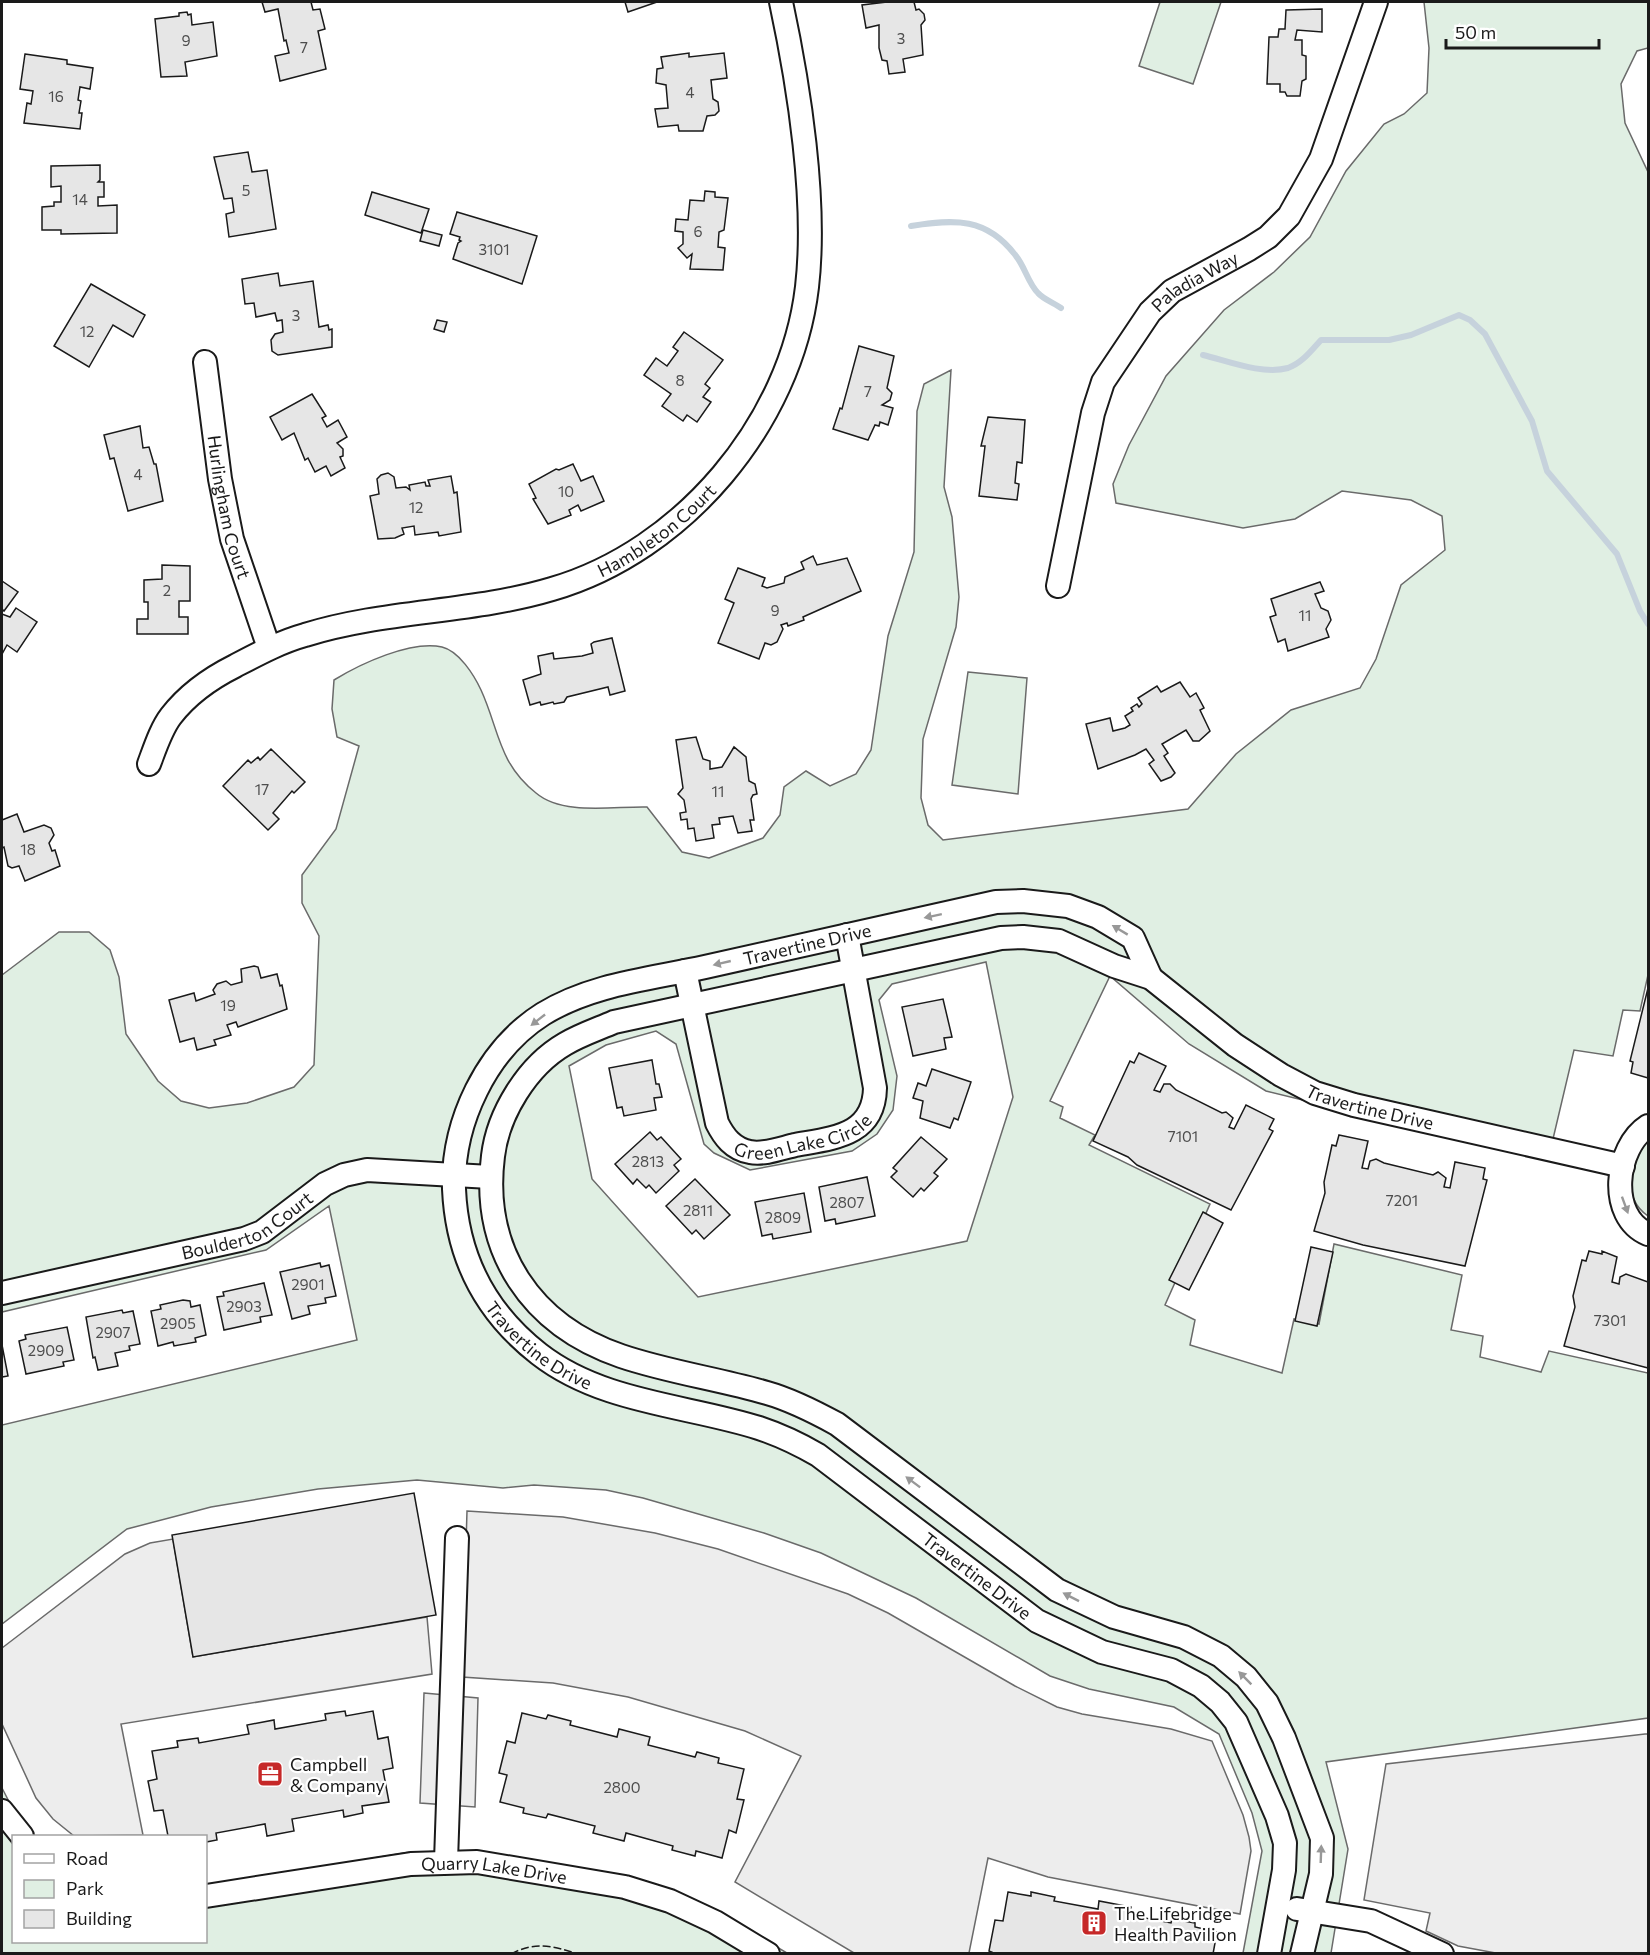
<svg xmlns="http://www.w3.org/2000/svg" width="1650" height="1955" font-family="Commissioner,sans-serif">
	<rect width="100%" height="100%" fill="#fff"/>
	<!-- green -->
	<g fill="#e0efe3" stroke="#6a6a6a" stroke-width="1.5" fill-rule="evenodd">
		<path d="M1160 2H1221L1193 84 1139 66Z"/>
		<path d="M1424 2H1648V48L1637 51 1621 84 1625 123 1648 172V975L1640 1011 1623 1010 1613 1056 1574 1050 1548 1160 1266 1091 1189 1044 1110 976 1050 1101 1063 1107 1060 1118 1095 1135 1089 1145 1210 1204 1165 1305 1195 1320 1190 1345 1282 1373 1294 1319 1319 1324 1334 1244 1462 1275 1451 1330 1483 1336 1480 1357 1541 1372 1549 1351 1648 1373V1718L1326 1762 1348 1849 1331 1953H1243L1262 1851 1252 1813 1219 1734 1174 1707 1089 1689 1050 1676 916 1598 821 1553 764 1533 643 1498 606 1490 534 1485 503 1488 417 1480 318 1489 211 1507 127 1529 2 1624V1425L357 1340 329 1206 266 1250 2 1312V975L59 932H89L110 950 119 977 126 1034 158 1081 181 1101 209 1108 247 1103 294 1087 314 1065 319 936 302 903V875L336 829 359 746 337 737 332 709 334 680C360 664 411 640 442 647 459 651 474 675 481 690 499 729 498 763 536 793 563 816 614 806 647 807L682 852 709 858 763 838 780 815 784 787 806 771 830 786 856 774 871 750 888 636 914 552 917 411 924 384 951 370 944 487 952 517 959 597 956 627 923 739 921 798 928 825 943 840 1188 809 1236 754 1291 710 1360 688 1376 659 1401 585 1445 550 1442 516 1411 500 1342 491 1295 519 1243 528 1116 503 1113 484 1129 445 1166 376 1224 310 1274 272 1310 237 1346 171 1384 124 1404 114 1427 93 1429 48ZM986 962 1013 1097 967 1241 698 1297 592 1179 569 1066 606 1045 656 1031 676 1044 704 1144 714 1153 750 1170 852 1151 877 1134 893 1110 897 1076 879 1000 892 984Z"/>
		<path d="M968 672 1027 678 1018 794 952 785Z"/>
		<path d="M1648 1135V1216C1619 1196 1632 1159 1648 1135Z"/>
		<path d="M2 1788 17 1817 35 1836H14V1942H206V1886L410 1852 478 1851 627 1877 718 1912 787 1953H2Z"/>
	</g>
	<!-- parking -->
	<g fill="#ededed" stroke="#6a6a6a" stroke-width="1.5">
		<path d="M467 1511 563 1517 655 1533 718 1549 848 1594 888 1613 1015 1686 1057 1707 1082 1714 1171 1729 1212 1741 1243 1815 1249 1837 1251 1851 1240 1914 1048 1877 988 1858 969 1953H854L735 1882 801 1756 745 1731 628 1697 553 1683 462 1677Z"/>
		<path d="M173 1539 193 1657 427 1617 432 1674 121 1724 143 1835 74 1836 53 1819 36 1798 2 1724V1648L125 1554 150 1543Z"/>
		<path d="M424 1693 478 1698 475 1807 420 1803Z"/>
		<path d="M1645 1734H1648V1953L1501 1954 1458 1946 1426 1931 1430 1913 1364 1900 1386 1764Z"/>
	</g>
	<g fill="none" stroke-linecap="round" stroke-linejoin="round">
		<!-- stream -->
		<g stroke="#c6d2dc" stroke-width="6">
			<path d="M911 226C954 219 987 217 1016 256 1025 267 1028 283 1038 293 1043 299 1054 303 1061 308"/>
			<path d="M1203 355C1228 361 1262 375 1288 368 1302 363 1311 351 1321 340H1389L1411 335 1459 315 1470 320 1485 334 1532 421 1547 471 1617 554 1640 611 1648 624"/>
		</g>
	</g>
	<!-- building -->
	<g fill="#e6e6e6" stroke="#1a1a1a" stroke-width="1.5">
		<path d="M262 2H311L313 10 320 9 325 29 318 31 326 69 280 81 275 56 289 53 286 40 284 41 278 9 265 12Z"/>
		<path d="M625 2H657L628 12Z"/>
		<path d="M887 2H914L916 10 919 9 924 14 925 20 921 25 923 55 903 59 905 72 889 74 887 61 882 60 879 48V25L866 28 862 5Z"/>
		<path d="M1322 9V32L1297 30 1295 40H1302V55L1306 56V79L1302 81 1300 96H1287L1285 92H1280V84H1267L1269 37H1278L1279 29H1285L1286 10Z"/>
		<path d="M187 12 188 15 191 14 192 25 213 22 217 56 185 62 187 76 161 77 155 19 179 16V13Z"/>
		<path d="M689 53V57L724 53 727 78 711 80 713 99 718 102 719 111 715 115 707 116 703 131H679L678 125 658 127 655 109 668 108 666 85 656 83 657 69 663 68 661 57Z"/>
		<path d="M25 54 67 60V64L93 68 90 89 80 87 78 100 81 101 79 113H82L80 129 24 123 27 103 31 104 33 91 20 89Z"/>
		<path d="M248 152 252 172 267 170 276 229 229 237 226 214 234 212 232 198 224 199 214 157Z"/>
		<path d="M100 165V180L98 182H104V197H98V206L117 205V233L61 234V230H42V207L54 206V202H61V186L51 187V166Z"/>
		<path d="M705 191 715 192V197L728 198 724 230 719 232 718 247 725 248 723 270 690 269 692 254 687 258 678 248 683 244V232L675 231 676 219 688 220 690 200 704 201Z"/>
		<path d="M372 192 429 209 421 233 365 215Z"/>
		<path d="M457 212 537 236 522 284 453 259 458 243 461 241 459 240 460 237 450 234Z"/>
		<path d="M423 230 442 235 439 246 420 241Z"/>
		<path d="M278 273 280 286 313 281 319 327 328 325 329 330 332 329V347L278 355 272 351 271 340 275 334 283 332 282 320 277 321 275 313 256 317 254 303 245 304 242 279Z"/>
		<path d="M91 284 145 315 133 337 113 325 89 367 54 346Z"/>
		<path d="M437 320 447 322 444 332 434 329Z"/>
		<path d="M684 332 723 360 705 384 710 388 703 397 711 402 697 422 687 415 683 421 662 406 671 394 644 375 656 358 667 366 678 351 673 347Z"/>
		<path d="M859 346 894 356 887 388 892 393 890 400 882 405 893 408 888 425 880 422 879 426 875 425 868 440 833 429 840 408 842 409Z"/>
		<path d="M312 394 326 416 322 418 327 427 338 420 347 437 337 443 343 449V456L340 457 345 468 331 476 326 466 315 472 308 458 305 460 294 433 282 440 270 417Z"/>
		<path d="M988 417 1025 420 1022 463 1017 462 1015 483 1019 484 1017 500 979 496 985 446H981Z"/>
		<path d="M140 426 143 448 149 447 154 464H156L163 501 128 511 114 458 110 459 104 435Z"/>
		<path d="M573 464 581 481 593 476 604 501 581 511 578 505 569 510 571 515 548 524 533 499 536 498 529 484 556 469 559 470Z"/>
		<path d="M388 473 394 477 396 488 406 487 410 490 409 485 425 482 426 486H430L428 480 451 476 454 493 457 492 461 532 439 536 438 532 415 535 414 526 402 528 404 534 395 538 378 539 370 496 379 494 377 479 381 475Z"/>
		<path d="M813 556 817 565 847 558 861 591 803 617 804 620 788 626 787 623 781 625 783 629 777 642 771 645 765 643 759 659 718 643 734 603 725 599 738 568 765 578 762 586 767 588 784 583 785 577 804 569 801 562Z"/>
		<path d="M162 565 190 566V601H179V617H188V634H137V619H148V602H144V580L162 579Z"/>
		<path d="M2 581 18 592 4 611 2 609Z"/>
		<path d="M1320 582 1324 591 1315 594 1321 608 1328 611 1331 620 1326 629 1329 637 1288 651 1285 639 1278 642 1270 617 1276 615 1271 599Z"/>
		<path d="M16 608 37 622 17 652 7 645 2 654V614L10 617Z"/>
		<path d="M612 638 625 691 610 695 608 687 567 697 564 702 554 704 553 702 541 705 540 702 530 705 523 680 541 674 538 656 553 653 554 659 582 656 593 653 591 644 594 642Z"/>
		<path d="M1180 682 1190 697 1196 693 1204 708 1200 710 1210 731 1199 741H1193L1186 730 1162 744 1168 753 1164 756 1175 773 1171 777 1161 781 1149 764 1154 760 1146 749 1135 755 1098 769 1086 724 1110 718 1113 731 1125 728 1130 725 1125 716 1133 711 1131 708 1137 704 1139 707 1142 704 1138 698 1157 686 1161 692Z"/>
		<path d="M696 737 703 759 710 761V769L722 767 734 747 746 757 749 781 755 784 757 794 753 795 751 799 754 820H750L752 831 738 833 733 816 719 818 720 824 712 825 714 838 696 841 694 828 688 829 687 819 681 820 680 813 686 812 684 800 678 794 683 788 676 740Z"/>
		<path d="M271 749 305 782 294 793 292 791 273 813 279 819 268 830 223 786 248 760 251 763 258 757 260 760Z"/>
		<path d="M17 814 24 832 44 825 51 828 54 835 49 843 52 851 55 850 60 866 25 881 19 866 12 868 8 866 4 847 2 848V820Z"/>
		<path d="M254 966 258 967 261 978 277 974 280 986 282 985 287 1009 238 1027 236 1022 227 1025 231 1035 214 1040 216 1045 197 1050 194 1038 180 1042 169 1000 194 993 196 1001 215 994 213 990 217 984 226 981 231 985 242 982 241 969Z"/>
		<path d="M1648 988V1078L1631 1073 1633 1062 1630 1061Z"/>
		<path d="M943 999 952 1037 944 1038 946 1049 913 1056 902 1007Z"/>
		<path d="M1139 1053 1166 1066 1154 1090 1160 1092 1164 1084H1170L1176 1090 1222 1113 1226 1112 1233 1118 1229 1127 1234 1129 1246 1105 1274 1119 1269 1129 1273 1131 1231 1210 1137 1165 1128 1157 1093 1141 1130 1061 1134 1063Z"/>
		<path d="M652 1060 656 1084H659L662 1097 654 1098 656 1110 624 1116 622 1107 617 1108 609 1068Z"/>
		<path d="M932 1069 971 1082 958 1120 954 1118 950 1128 920 1118 923 1101 913 1098 918 1083 926 1086Z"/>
		<path d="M650 1132 657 1140 661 1137 681 1159 674 1165 679 1171 656 1193 649 1185 646 1188 637 1179 633 1184 615 1164Z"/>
		<path d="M1339 1135 1368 1141 1362 1168 1368 1169 1370 1161 1376 1159 1384 1163 1433 1175 1438 1172 1446 1178 1444 1187 1450 1188 1455 1162 1485 1168 1483 1179 1487 1180 1465 1266 1363 1245 1314 1231 1325 1193 1324 1182 1332 1145 1336 1146Z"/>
		<path d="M921 1137 947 1159 934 1173 938 1176 924 1191 921 1188 913 1197 891 1177 897 1171 893 1168Z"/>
		<path d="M867 1177 875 1216 836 1224 835 1219 825 1221 819 1187Z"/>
		<path d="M695 1179 730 1215 704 1239 696 1230 692 1234 666 1206Z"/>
		<path d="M804 1193 811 1232 773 1239 772 1234 762 1236 755 1202Z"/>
		<path d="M1203 1212 1223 1223 1189 1290 1169 1280Z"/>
		<path d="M1311 1247 1333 1252 1317 1326 1295 1321Z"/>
		<path d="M1589 1251 1602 1254V1251L1617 1257 1612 1282 1619 1284 1620 1277 1626 1274 1648 1282V1368L1564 1346 1575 1307 1573 1296 1582 1260 1586 1261Z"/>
		<path d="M320 1263 321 1267 329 1265 336 1296 325 1298 326 1303 308 1306 310 1314 292 1319 280 1272Z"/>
		<path d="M264 1283 272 1315 260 1317 261 1322 224 1330 217 1297 224 1296 223 1292Z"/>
		<path d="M183 1300 190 1301 191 1307 200 1305 206 1335 195 1338 196 1342 174 1346 173 1342 158 1346 151 1311 161 1309 160 1305Z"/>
		<path d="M122 1310 123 1313 133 1311 140 1344 129 1346 130 1350 115 1353 118 1366 98 1370 95 1357 93 1358 86 1317Z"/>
		<path d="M67 1327 74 1360 63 1362 64 1366 26 1374 19 1341 26 1339 25 1335Z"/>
		<path d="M2 1345 8 1376 2 1377Z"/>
		<path d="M414 1493 436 1615 193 1657 172 1535Z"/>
		<path d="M345 1711 346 1716 373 1711 378 1739 388 1737 393 1768 383 1770 389 1802 362 1806 363 1813 344 1817 343 1810 292 1819 294 1831 267 1836 265 1824 216 1833 217 1840 206 1842V1836H168L163 1810 154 1811 148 1781 157 1779 152 1751 178 1747 177 1741 198 1738 199 1743 249 1734 247 1725 274 1720 275 1729 326 1720 325 1714Z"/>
		<path d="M522 1713 546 1719 548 1715 571 1721 570 1725 617 1737 619 1729 650 1737 648 1745 695 1757 697 1752 719 1758 718 1763 744 1769 737 1799 744 1800 736 1833 729 1830 722 1858 696 1851 695 1856 672 1850 673 1846 626 1833 624 1841 593 1833 595 1826 548 1814 546 1818 523 1813 524 1808 500 1802 507 1775 499 1773 507 1741 515 1743Z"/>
		<path d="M1008 1892 1031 1896V1892L1055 1897 1054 1901 1098 1909 1099 1901 1131 1907 1129 1915 1171 1923 1172 1919 1195 1923V1927L1217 1932 1213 1954H996L989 1951 995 1920 1003 1921Z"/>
	</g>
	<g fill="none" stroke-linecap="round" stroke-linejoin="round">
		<defs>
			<g id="minor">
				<path id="s1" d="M205 362 220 479 232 539 269 648"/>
				<path id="s2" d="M1058 586 1093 413 1103 382 1150 312 1172 291 1249 249 1268 237 1289 216 1321 159 1376 2"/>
				<path id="s3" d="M149 764C155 748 161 729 171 716 188 694 211 678 235 666 258 654 280 642 305 635 385 610 472 613 552 589 683 551 791 423 807 287 817 201 799 86 781 2"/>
				<path id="s4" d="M685 971 717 1123C724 1137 733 1149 750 1152 764 1155 782 1148 795 1145 833 1138 874 1136 875 1088L847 935"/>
				<path id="s5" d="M1151 978 1133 938 1098 917 1068 906 1023 901 996 902C899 924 802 945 705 967 650 979 592 984 543 1014 486 1050 452 1123 454 1189 457 1258 485 1312 539 1354 602 1403 687 1405 759 1428 780 1435 799 1444 818 1455L1037 1621 1102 1652 1171 1670 1201 1686 1220 1702 1236 1722 1277 1816 1285 1843 1284 1870 1269 1954"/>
				<path d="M1648 1126C1615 1147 1607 1217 1648 1234"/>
				<path id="s6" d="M2 1293 244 1239 262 1232 325 1184 344 1175 367 1170 490 1177"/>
				<path d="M2 1811 22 1836"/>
				<path d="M446 1861 457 1538"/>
				<path id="s7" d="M206 1896 411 1864 477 1862 625 1887 670 1901 715 1922 768 1954"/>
				<path d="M1297 1909 1371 1921 1442 1954"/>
				<path id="s8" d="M1302 1954 1321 1874 1322 1838 1284 1738 1267 1703 1246 1677 1221 1656 1184 1637 1114 1617 1057 1590 837 1424C815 1412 792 1400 767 1393 719 1379 668 1372 621 1356 531 1325 481 1251 493 1156 498 1114 527 1066 565 1044 580 1035 598 1029 614 1022L1001 938 1023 937 1059 941 1114 966 1151 978 1235 1045 1281 1075 1315 1093 1354 1105 1623 1166"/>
			</g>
		</defs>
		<!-- minor casing -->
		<use href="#minor" stroke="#1a1a1a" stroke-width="26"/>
		<!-- minor -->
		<use href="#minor" stroke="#fff" stroke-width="22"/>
		<!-- fence -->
		<path stroke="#1a1a1a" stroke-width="1.5" stroke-dasharray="8 3" stroke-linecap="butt" d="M511 1954C535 1941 553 1946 578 1954"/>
	</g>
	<!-- one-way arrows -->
	<defs><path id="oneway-solid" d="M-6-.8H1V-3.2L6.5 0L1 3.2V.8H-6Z" transform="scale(1.5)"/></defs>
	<g fill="#989898">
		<use href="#oneway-solid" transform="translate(933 916) rotate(168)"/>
		<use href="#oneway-solid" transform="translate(1120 930) rotate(-149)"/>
		<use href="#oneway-solid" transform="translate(722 963) rotate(167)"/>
		<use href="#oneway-solid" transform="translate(538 1020) rotate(142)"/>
		<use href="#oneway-solid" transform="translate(1625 1205) rotate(70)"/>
		<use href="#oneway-solid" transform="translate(913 1482) rotate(-143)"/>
		<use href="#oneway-solid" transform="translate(1071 1597) rotate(-153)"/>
		<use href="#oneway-solid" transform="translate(1245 1678) rotate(-135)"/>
		<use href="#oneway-solid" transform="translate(1321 1854) rotate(-88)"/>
	</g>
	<!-- icons -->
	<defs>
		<symbol id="office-square" viewBox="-11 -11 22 22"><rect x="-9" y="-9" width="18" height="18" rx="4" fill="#c62828" stroke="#fff"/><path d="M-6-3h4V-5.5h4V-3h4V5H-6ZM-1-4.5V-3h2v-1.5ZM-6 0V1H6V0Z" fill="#fff"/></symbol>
		<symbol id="building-square" viewBox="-11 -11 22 22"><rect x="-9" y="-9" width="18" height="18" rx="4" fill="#c62828" stroke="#fff"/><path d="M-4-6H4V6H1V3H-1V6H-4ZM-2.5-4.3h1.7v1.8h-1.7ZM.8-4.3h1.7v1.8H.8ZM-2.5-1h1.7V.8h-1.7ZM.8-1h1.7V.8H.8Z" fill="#fff"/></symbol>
	</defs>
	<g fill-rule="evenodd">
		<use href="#office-square" x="255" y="1759" width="30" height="30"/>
		<use href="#building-square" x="1079" y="1908" width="30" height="30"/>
	</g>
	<g text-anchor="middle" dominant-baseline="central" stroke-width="4.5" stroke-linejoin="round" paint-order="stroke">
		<!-- number labels -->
		<g font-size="15" fill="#4d4d4d">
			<text x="901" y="38">3</text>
			<text x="186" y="40">9</text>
			<text x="304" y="47">7</text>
			<text x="690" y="92">4</text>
			<text x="56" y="96">16</text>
			<text x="246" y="190">5</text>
			<text x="80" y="199">14</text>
			<text x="698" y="231">6</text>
			<text x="494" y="249">3101</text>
			<text x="296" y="315">3</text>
			<text x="87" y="331">12</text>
			<text x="680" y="380">8</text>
			<text x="868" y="391">7</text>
			<text x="138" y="474">4</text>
			<text x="566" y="491">10</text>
			<text x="416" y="507">12</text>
			<text x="167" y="590">2</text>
			<text x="775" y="610">9</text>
			<text x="1305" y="615">11</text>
			<text x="262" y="789">17</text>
			<text x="718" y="791">11</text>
			<text x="28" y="849">18</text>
			<text x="228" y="1005">19</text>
			<text x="1183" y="1136">7101</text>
			<text x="648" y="1161">2813</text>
			<text x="1402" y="1200">7201</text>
			<text x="847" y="1202">2807</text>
			<text x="698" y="1210">2811</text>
			<text x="783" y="1217">2809</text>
			<text x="308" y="1284">2901</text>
			<text x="244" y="1306">2903</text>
			<text x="1610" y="1320">7301</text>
			<text x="178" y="1323">2905</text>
			<text x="113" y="1332">2907</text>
			<text x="46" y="1350">2909</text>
			<text x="622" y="1787">2800</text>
		</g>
		<!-- street labels -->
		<g font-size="18" fill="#1a1a1a" stroke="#fff">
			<text stroke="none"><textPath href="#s2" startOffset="348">Paladia Way</textPath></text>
			<text stroke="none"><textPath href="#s1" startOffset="147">Hurlingham Court</textPath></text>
			<text stroke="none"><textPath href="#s3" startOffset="584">Hambleton Court</textPath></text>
			<text transform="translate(807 944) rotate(-13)">Travertine Drive</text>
			<text stroke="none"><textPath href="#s8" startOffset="2272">Travertine Drive</textPath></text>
			<text stroke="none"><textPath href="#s4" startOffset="256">Green Lake Circle</textPath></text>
			<text stroke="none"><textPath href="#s6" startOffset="256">Boulderton Court</textPath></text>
			<text stroke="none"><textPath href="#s5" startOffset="1048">Travertine Drive</textPath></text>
			<text stroke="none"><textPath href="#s5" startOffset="1552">Travertine Drive</textPath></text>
			<text stroke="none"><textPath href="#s7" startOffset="291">Quarry Lake Drive</textPath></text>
		</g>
		<!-- poi labels -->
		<g font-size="18" fill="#1a1a1a" stroke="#fff" text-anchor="start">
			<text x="290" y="1764">Campbell<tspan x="290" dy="21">&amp; Company</tspan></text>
			<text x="1114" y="1913">The Lifebridge<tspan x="1114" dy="21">Health Pavilion</tspan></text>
		</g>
	</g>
	<!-- border -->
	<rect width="1650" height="1955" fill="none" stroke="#1a1a1a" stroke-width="6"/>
	<!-- legend -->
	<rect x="12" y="1835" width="195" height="108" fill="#ffffff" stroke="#a3a3a3" stroke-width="1.5"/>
	<rect x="24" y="1854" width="30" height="9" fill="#ffffff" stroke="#a3a3a3" stroke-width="1.5"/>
	<text x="66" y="1865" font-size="18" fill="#1a1a1a">Road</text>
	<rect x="24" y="1880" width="30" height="18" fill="#e0efe3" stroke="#a3a3a3" stroke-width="1.5"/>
	<text x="66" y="1895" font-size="18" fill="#1a1a1a">Park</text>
	<rect x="24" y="1910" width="30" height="18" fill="#e6e6e6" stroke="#a3a3a3" stroke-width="1.5"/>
	<text x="66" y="1925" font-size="18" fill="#1a1a1a">Building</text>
	<!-- scale -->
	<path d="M1446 39v9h153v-9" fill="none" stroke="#1a1a1a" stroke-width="3"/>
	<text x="1455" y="39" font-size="18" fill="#1a1a1a" stroke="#ffffff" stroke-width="4.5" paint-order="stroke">50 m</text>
</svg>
